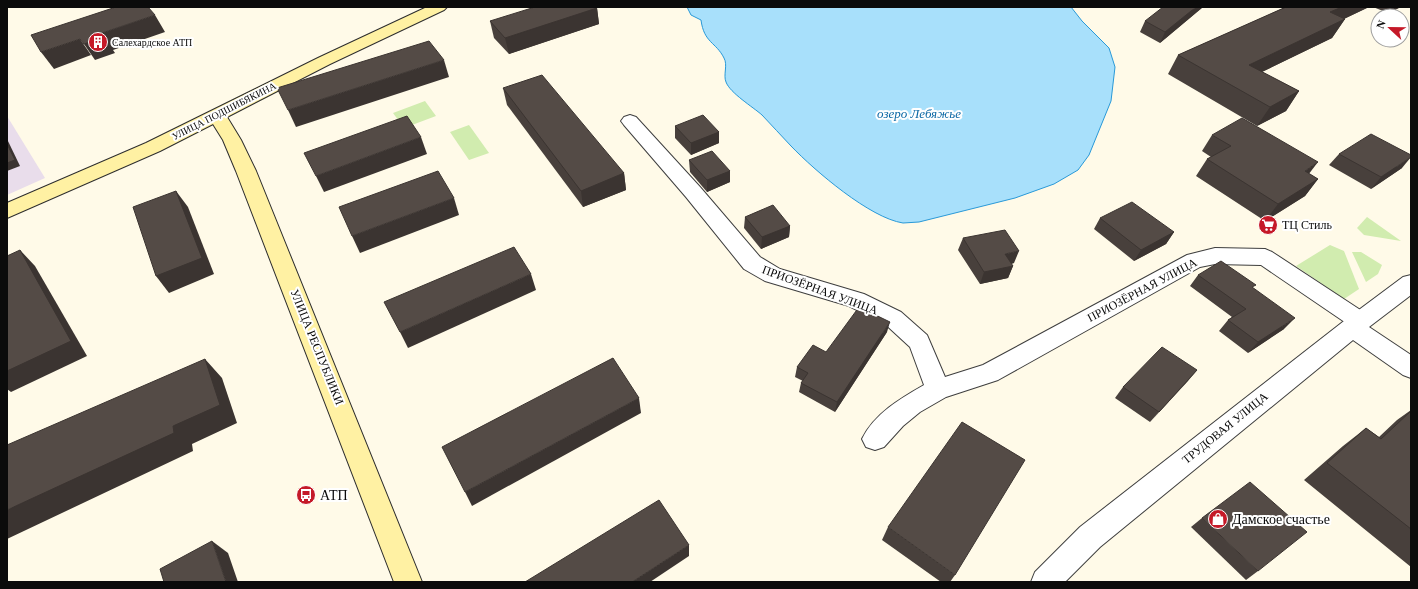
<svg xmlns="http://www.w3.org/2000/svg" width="1418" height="589" font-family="Georgia,serif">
	<rect width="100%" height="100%" fill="#fffae8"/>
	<!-- industrial -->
	<path fill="#e9ddeb" d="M7 116 45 178 7 195Z"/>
	<!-- green -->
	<g fill="#d1ecaf">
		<path d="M425 101 436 116 404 128 393 113Z"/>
		<path d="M469 125 489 153 469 160 450 132Z"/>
		<path d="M1367 217 1401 241 1364 235 1357 228Z"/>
		<path d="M1330 245 1344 251 1359 289 1344 299 1296 266Z"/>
		<path d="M1352 252H1361L1382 265 1378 274 1366 282Z"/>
	</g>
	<!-- water -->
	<path fill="#a8e0fb" stroke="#2999d8" d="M687 7H1071L1082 21 1109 48 1115 67 1111 101 1089 155 1078 170 1054 184 1015 198 919 222C914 222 908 223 903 223 870 218 815 171 791 146 781 136 772 125 762 115 753 107 730 93 726 82 723 75 728 65 724 58 716 42 704 43 701 20L691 15Z"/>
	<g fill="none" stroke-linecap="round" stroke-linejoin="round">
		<defs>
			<path id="minor" d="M630 115 636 117 700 187 760 257 780 269 864 294 901 312 927 335 945 377 983 365 1187 255 1215 248 1265 249 1272 252 1368 315 1371 321 1368 327 1360 330 1352 327 1261 265 1215 264 1200 267 998 380 946 397 920 412 903 426 884 447 875 450 866 447 862 439C874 414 901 398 924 385L910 347 885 324 849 306 765 281 744 269 686 197 624 125 621 121 624 117Z"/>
			<path id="tertiary" d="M1411 275V295L1369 327 1411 355V378L1403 375 1353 340 1100 547 1065 582H1031L1035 572 1080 527 1344 321 1403 277Z"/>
			<path id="secondary" d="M427 7H447L444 10 330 64 227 117 241 140 256 171 422 582H394L236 171 223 140 213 124 160 151 7 218V203L146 143 318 58Z"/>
		</defs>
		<!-- minor casing -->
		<use href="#minor" stroke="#3e3e3e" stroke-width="2"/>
		<!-- tertiary casing -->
		<use href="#tertiary" stroke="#3e3e3e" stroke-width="2"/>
		<!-- secondary casing -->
		<use href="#secondary" stroke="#2d2d2d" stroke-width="2"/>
		<!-- minor -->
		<use href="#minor" fill="#fff" fill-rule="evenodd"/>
		<!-- tertiary -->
		<use href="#tertiary" fill="#fff" fill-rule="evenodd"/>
		<!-- secondary -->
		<use href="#secondary" fill="#fff1a3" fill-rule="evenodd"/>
	</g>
	<!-- wall -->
	<g fill="#48403c">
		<path d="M1203 7 1160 43 1140 32 1145 21Z"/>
		<path d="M1286 7H1369L1344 19H1345L1332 38 1262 72 1299 91 1286 111 1257 126 1168 74 1178 55Z"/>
		<path d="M1373 7H1401L1388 13Z"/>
		<path d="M597 8 599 24 509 54 494 38 490 21Z"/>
		<path d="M503 88 624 173 626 190 583 207 507 105Z"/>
		<path d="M675 126 719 132V143L691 155 675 138Z"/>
		<path d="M1212 135 1309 174 1318 179 1305 196 1265 221 1196 176 1207 159 1211 157 1202 151Z"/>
		<path d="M1339 154 1402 168 1371 189 1329 165Z"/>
		<path d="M689 160 730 171V182L707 192 690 172Z"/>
		<path d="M745 217 790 226 789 237 761 249 744 228Z"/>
		<path d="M1100 218 1174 232 1166 244 1134 261 1094 229Z"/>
		<path d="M963 238 1014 263 1011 264 1013 266 1008 278 980 284 958 250Z"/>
		<path d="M1198 275 1253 288 1284 329 1248 353 1219 331 1228 320 1232 317 1190 286Z"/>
		<path d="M887 332 835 412 799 392 801 383 803 381 795 377 797 367 826 352Z"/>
		<path d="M1197 370 1150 422 1115 398 1123 387Z"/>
		<path d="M1411 410V567L1304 480 1343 446 1366 428 1379 437 1397 420Z"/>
		<path d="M1202 518 1258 571 1246 580 1191 527Z"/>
		<path d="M888 527 955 575 950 582H941L882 540Z"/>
	</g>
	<!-- shaded-wall -->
	<g fill="#3b3431">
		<path d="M1196 7H1203L1160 43 1165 32Z"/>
		<path d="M1342 7H1369L1318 31 1330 12Z"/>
		<path d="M1392 7H1401L1388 13Z"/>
		<path d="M597 8 599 24 509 54 505 38Z"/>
		<path d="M155 15 165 32 113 50 115 53 95 60 84 44 102 33Z"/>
		<path d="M1345 19 1332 38 1237 84 1249 65Z"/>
		<path d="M80 39 91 55 54 69 41 52Z"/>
		<path d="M444 60 449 77 296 127 288 110Z"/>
		<path d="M1299 91 1286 111 1257 126 1270 107Z"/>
		<path d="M719 132V143L691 155V143Z"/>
		<path d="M421 137 427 154 324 192 316 176Z"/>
		<path d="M7 139 20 166 7 171Z"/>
		<path d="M1411 157 1402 168 1371 189 1381 177Z"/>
		<path d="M1318 162 1305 179V171Z"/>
		<path d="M730 171V182L707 192V180Z"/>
		<path d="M624 173 626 190 583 207 581 191Z"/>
		<path d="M1318 179 1305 196 1265 221 1278 204Z"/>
		<path d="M176 191 188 207 214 274 169 293 156 276Z"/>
		<path d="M454 198 459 215 360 253 352 236Z"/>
		<path d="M790 226 789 237 761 249 762 237Z"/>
		<path d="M1174 232 1166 244 1134 261 1141 250Z"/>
		<path d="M20 250 35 266 87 356 11 392 7 389V371Z"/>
		<path d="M1019 251 1014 263 1000 266 1005 254Z"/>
		<path d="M1013 266 1008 278 980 284 984 272Z"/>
		<path d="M531 274 536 290 408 348 400 332Z"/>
		<path d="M1295 318 1284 329 1248 353 1258 342Z"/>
		<path d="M890 322 887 332 835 412 837 402Z"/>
		<path d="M205 359 222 378 237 423 192 444 193 451 7 539V510L173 426Z"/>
		<path d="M1197 370 1188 381 1150 422 1159 412Z"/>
		<path d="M639 398 641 413 472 506 465 492Z"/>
		<path d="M212 541 228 553 238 582H226Z"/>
		<path d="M689 545V556L650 582H632Z"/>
	</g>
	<!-- building -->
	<g fill="#544b46" stroke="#3b3431">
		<path d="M116 7H148L155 15 102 33 104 37 84 44 80 39 41 52 31 35Z"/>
		<path d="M535 7H596L597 8 505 38 490 21Z"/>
		<path d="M1163 7H1196L1165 32 1145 21Z"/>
		<path d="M1286 7H1342L1330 12 1345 19 1249 65 1299 91 1270 107 1178 55Z"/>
		<path d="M429 41 444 60 288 110 277 88Z"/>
		<path d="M542 75 624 173 581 191 503 88Z"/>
		<path d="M703 115 719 132 691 143 675 126Z"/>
		<path d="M407 116 421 137 316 176 304 153Z"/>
		<path d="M1242 118 1318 162 1305 171 1318 179 1278 204 1207 159 1231 146 1212 135Z"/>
		<path d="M1371 134 1411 155V157L1381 177 1339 154Z"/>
		<path d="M7 144 15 160 7 163Z"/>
		<path d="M712 151 730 171 707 180 689 160Z"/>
		<path d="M438 171 454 198 352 236 339 207Z"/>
		<path d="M176 191 202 258 156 276 133 207Z"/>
		<path d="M1132 202 1174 232 1141 250 1100 218Z"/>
		<path d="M773 205 790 226 762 237 745 217Z"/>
		<path d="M1005 230 1019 251 1005 254 1013 266 984 272 963 238Z"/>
		<path d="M514 247 531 274 400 332 384 302Z"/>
		<path d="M20 250 71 341 7 371V256Z"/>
		<path d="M1221 261 1256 285 1252 287 1295 318 1258 342 1228 320 1246 309 1198 275Z"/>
		<path d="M859 307 890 322 837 402 801 383 808 373 797 367 813 345 826 352Z"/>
		<path d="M1162 347 1197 370 1159 412 1123 387Z"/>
		<path d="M613 358 639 398 465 492 442 447Z"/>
		<path d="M205 359 220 405 173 426 174 433 7 510V445Z"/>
		<path d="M1411 411V529L1327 463 1366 428 1381 439Z"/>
		<path d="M962 422 1025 460 955 575 888 527Z"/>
		<path d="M1250 482 1307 532 1258 571 1202 518Z"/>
		<path d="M659 500 689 545 632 582H525Z"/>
		<path d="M212 541 226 582H164L160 569Z"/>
	</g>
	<!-- icons -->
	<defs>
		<symbol id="building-disc" viewBox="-11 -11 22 22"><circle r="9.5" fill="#c51928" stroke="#fff"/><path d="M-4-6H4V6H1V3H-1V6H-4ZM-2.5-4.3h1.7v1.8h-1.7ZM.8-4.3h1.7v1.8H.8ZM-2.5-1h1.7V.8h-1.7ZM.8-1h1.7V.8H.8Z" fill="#fff"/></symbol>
		<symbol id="supermarket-disc" viewBox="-11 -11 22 22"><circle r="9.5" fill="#c51928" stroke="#fff"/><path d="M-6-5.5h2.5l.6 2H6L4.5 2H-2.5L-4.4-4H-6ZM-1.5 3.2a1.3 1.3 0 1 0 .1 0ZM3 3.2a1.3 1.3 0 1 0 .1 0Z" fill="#fff"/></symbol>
		<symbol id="bus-disc" viewBox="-11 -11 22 22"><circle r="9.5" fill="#c51928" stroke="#fff"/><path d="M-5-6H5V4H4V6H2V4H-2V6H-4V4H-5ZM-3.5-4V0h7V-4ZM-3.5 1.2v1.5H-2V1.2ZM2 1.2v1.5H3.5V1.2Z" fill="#fff"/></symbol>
		<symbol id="shop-disc" viewBox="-11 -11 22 22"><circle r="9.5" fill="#c51928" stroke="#fff"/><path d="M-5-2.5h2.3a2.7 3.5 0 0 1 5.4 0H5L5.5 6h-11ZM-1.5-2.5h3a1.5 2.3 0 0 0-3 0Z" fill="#fff"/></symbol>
	</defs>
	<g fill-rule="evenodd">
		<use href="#building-disc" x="87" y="31" width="22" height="22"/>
		<use href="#supermarket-disc" x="1257" y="214" width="22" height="22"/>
		<use href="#bus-disc" x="295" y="484" width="22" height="22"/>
		<use href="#shop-disc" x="1207" y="508" width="22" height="22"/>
	</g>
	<g text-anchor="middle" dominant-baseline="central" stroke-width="4" stroke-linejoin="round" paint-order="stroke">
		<!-- far-poi labels -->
		<g font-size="10" fill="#0b0b0b" stroke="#fff" text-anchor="start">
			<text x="112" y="42">Салехардское АТП</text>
		</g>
		<!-- far-street labels -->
		<g font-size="10" fill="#0b0b0b" stroke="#fff">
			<text transform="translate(224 111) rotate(-27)">УЛИЦА ПОДШИБЯКИНА</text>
		</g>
		<!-- poi labels -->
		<g font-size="12" fill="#0b0b0b" stroke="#fff" text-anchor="start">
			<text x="1282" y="225">ТЦ Стиль</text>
		</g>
		<!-- street labels -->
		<g font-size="12" fill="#0b0b0b" stroke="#fff">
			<text transform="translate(820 290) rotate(20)">ПРИОЗЁРНАЯ УЛИЦА</text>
			<text transform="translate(1142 290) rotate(-28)">ПРИОЗЁРНАЯ УЛИЦА</text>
			<text transform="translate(317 347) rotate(68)">УЛИЦА РЕСПУБЛИКИ</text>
			<text transform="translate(1225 428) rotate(-39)">ТРУДОВАЯ УЛИЦА</text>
		</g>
		<!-- water labels -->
		<g font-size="13" font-style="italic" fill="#0b68a5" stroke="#fff">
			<text x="919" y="113">озеро Лебяжье</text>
		</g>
		<!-- near-poi labels -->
		<g font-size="14" fill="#0b0b0b" stroke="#fff" text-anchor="start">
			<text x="320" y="495">АТП</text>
			<text x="1232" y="519">Дамское счастье</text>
		</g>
	</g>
	<!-- border -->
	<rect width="1418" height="589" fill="none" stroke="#0b0b0b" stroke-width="16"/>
	<!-- north arrow -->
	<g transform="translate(1390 28) rotate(292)"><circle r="19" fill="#ffffff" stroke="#9d9d9d"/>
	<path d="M0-3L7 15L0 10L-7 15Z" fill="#c51928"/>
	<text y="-6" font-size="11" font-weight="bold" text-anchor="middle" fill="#0b0b0b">N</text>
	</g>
</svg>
